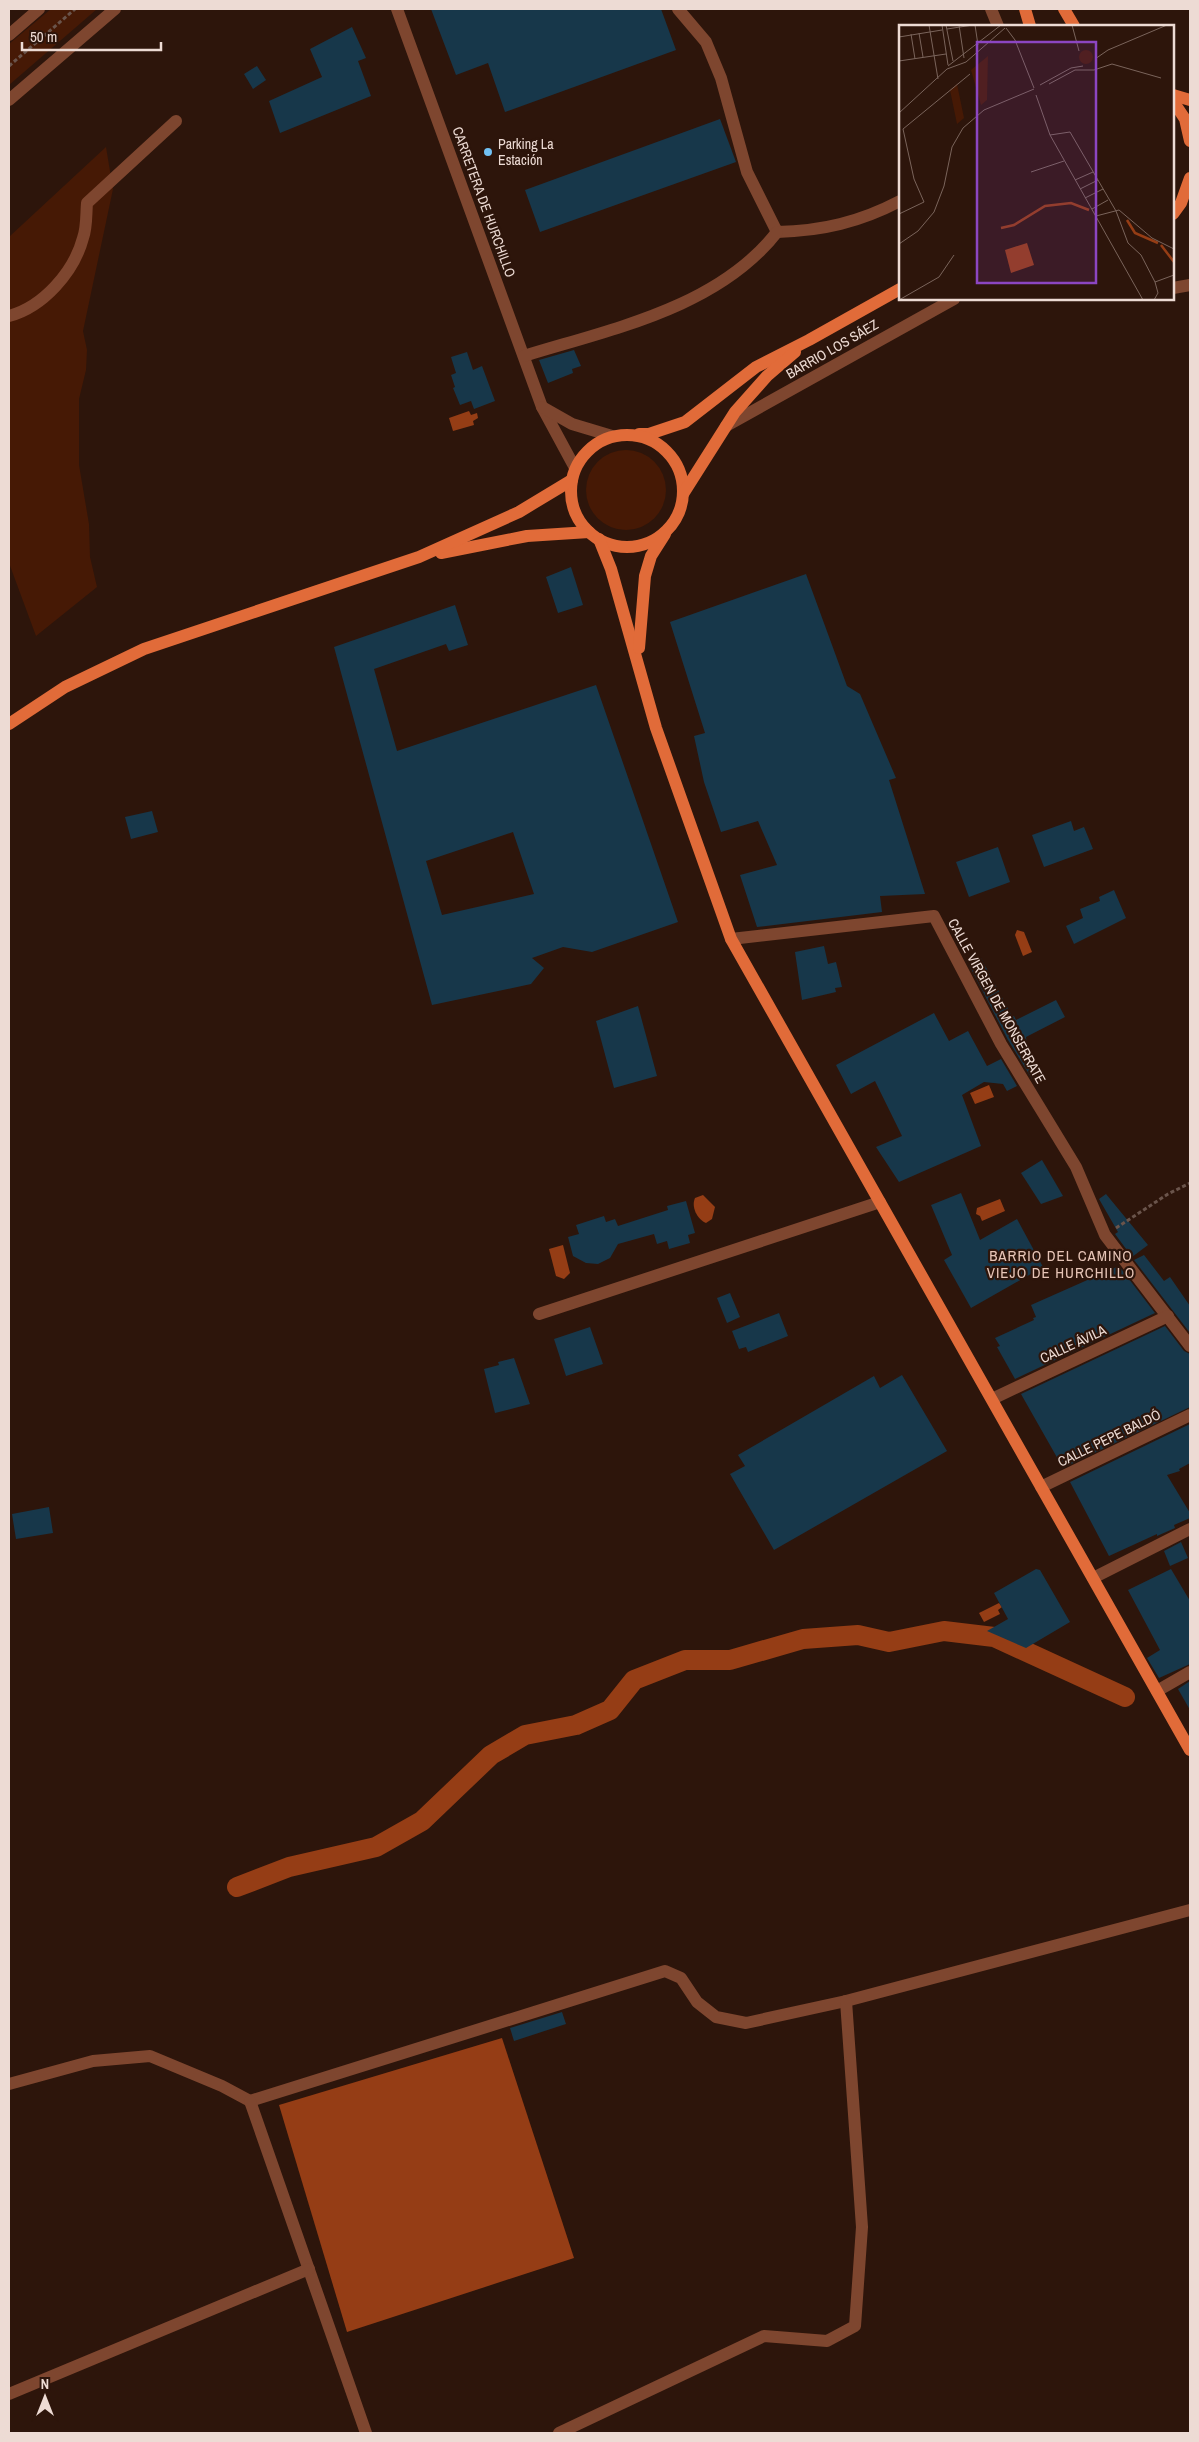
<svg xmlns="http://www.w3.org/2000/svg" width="1199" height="2442" font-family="'Archivo Narrow',sans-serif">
	<rect width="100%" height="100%" fill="#2d150b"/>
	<!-- green -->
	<g fill="#461905">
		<path d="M51 9H97L9 85V44Z"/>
		<path d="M106 147 113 189 83 331 87 350 86 370 79 399V465L89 524 90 557 97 587 36 636 9 563V237Z"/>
		<circle cx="626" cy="490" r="40"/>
	</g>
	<!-- water -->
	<g fill="#953d15">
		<path d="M469 411 471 415 477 413 478 418 473 421 474 425 453 431 449 418Z"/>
		<path d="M1017 930 1024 932 1032 952 1023 956 1015 935Z"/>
		<path d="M989 1085 994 1097 975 1104 970 1093Z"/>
		<path d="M703 1195 715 1207 712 1219 706 1223C697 1219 691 1207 695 1198Z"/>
		<path d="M1000 1199 1005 1211 982 1221 980 1216 976 1214 977 1208Z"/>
		<path d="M563 1245 570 1273 564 1279 556 1276 549 1249Z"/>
		<path d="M999 1603 1002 1607 998 1610 1000 1614 984 1622 979 1613Z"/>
		<path d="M502 2038 574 2258 347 2332 279 2105Z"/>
	</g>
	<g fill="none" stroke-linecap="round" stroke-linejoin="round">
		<!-- canal -->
		<path stroke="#953d15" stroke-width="20" d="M237 1887 289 1867 376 1847 422 1821 491 1755 525 1735 576 1725 610 1710 634 1680 685 1660H730L803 1639 858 1635 889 1642 944 1631 994 1637 1125 1697"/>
	</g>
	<!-- building -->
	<g fill="#17374a" fill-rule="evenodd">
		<path d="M431 9H661L676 50 505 112 488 63 456 75Z"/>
		<path d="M352 27 366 58 358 61 371 96 280 133 269 101 322 77 310 49Z"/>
		<path d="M257 66 266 80 253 89 244 74Z"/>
		<path d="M720 119 736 162 540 232 525 190Z"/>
		<path d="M574 350 581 366 572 369 573 373 548 383 539 360Z"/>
		<path d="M467 352 473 370 482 366 495 401 474 409 471 401 460 405 453 388 455 387 451 375 456 373 451 357Z"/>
		<path d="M571 567 583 605 558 613 546 577Z"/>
		<path d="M806 574 847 686 860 694 896 778 889 780 925 894 880 896 882 912 757 927 740 875 777 865 758 821 721 832 704 782 694 736 705 733 670 622Z"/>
		<path d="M455 605 468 645 449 651 446 644 374 669 397 751 596 685 678 922 592 952 563 947 532 958 544 968 531 984 432 1005 334 647ZM513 832 534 894 442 915 426 861Z"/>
		<path d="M152 811 158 832 131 839 125 817Z"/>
		<path d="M1071 821 1074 831 1084 827 1093 849 1044 867 1032 835Z"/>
		<path d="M998 847 1010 882 969 897 956 862Z"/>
		<path d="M1114 890 1126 918 1074 944 1066 926 1083 918 1080 909 1100 901 1099 897Z"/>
		<path d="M824 946 828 964 836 962 842 987 835 988 836 992 802 1000 795 952Z"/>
		<path d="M981 958 1012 1016H1014L1016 1020 1056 1000 1065 1017 1026 1037 1032 1079 1008 1040 969 965Z"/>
		<path d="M638 1006 657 1076 614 1088 596 1021Z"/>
		<path d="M934 1013 949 1041 968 1031 987 1066 1001 1059 1017 1086 1007 1091 1003 1084 984 1082 962 1095 981 1146 899 1182 876 1147 902 1136 875 1081 851 1094 836 1065Z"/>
		<path d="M1042 1160 1063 1196 1041 1204 1021 1173Z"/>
		<path d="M961 1193 980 1240 1017 1219 1043 1267 971 1308 944 1260 952 1255 931 1205Z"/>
		<path d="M1106 1194 1148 1245 1132 1257 1115 1234 1118 1232 1099 1199Z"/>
		<path d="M686 1201 695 1233 688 1235 690 1243 669 1249 667 1241 657 1244 654 1234 618 1244 610 1258 598 1264 586 1263 573 1256 568 1237 579 1234 576 1225 604 1216 606 1222 615 1219 618 1226 668 1210 667 1206Z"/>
		<path d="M1144 1255 1164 1281 1170 1277 1190 1306V1333L1134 1260Z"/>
		<path d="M1119 1266 1155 1313 1015 1379 997 1347 1000 1346 995 1338 1034 1320 1033 1318 1036 1317 1031 1305Z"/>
		<path d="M730 1293 740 1317 727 1323 717 1298Z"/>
		<path d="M779 1313 788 1336 748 1352 746 1347 739 1349 732 1331Z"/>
		<path d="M1165 1326 1184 1351 1190 1354V1407L1063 1468 1021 1394Z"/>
		<path d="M590 1327 603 1364 566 1376 554 1339Z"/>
		<path d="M514 1358 530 1404 495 1413 484 1369 499 1365 498 1362Z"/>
		<path d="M902 1375 947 1451 774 1550 730 1474 745 1466 738 1455 874 1376 880 1388Z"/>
		<path d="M1190 1424V1463L1179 1469 1180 1471 1167 1475 1190 1513V1518L1174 1525 1175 1528 1157 1536V1534L1109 1556 1070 1482Z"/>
		<path d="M49 1507 53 1533 16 1539 12 1514Z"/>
		<path d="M1181 1542 1188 1558 1170 1566 1164 1551Z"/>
		<path d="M1036 1569 1040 1570 1070 1622 1026 1648 987 1631 1008 1619 994 1593Z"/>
		<path d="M1171 1569 1190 1601V1664L1159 1678 1147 1658 1160 1650 1128 1590Z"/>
		<path d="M1190 1681V1710L1178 1689Z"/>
		<path d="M562 2012 566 2024 514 2041 510 2028Z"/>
	</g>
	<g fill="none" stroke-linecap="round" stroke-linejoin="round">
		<!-- path -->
		<g stroke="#6a544b" stroke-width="3" stroke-dasharray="4 2.5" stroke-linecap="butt">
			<path d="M9 66 75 9"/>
			<path d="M1116 1228 1168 1194 1190 1183"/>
		</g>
		<!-- minor -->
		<g stroke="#7e462f" stroke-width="12">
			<path d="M397 9 542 407 575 468"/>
			<path d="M678 9 706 42 721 78 747 172 777 232C822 231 860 222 900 201"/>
			<path d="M991 9 998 26"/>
			<path d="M9 35 39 9"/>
			<path d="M9 100 115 9"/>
			<path d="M1173 288 1190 285"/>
			<path d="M9 316C43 307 74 272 83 238 87 227 86 214 87 203L176 121"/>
			<path d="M524 356C611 329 718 308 777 232"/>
			<path d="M542 407 572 424 612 436"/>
			<path d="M726 426 954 299"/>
			<path d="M731 939 934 916 1001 1044 1076 1167 1105 1235 1190 1346"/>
			<path d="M539 1314 880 1202"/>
			<path d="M992 1399 1168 1316"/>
			<path d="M1041 1487 1190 1415"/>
			<path d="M1093 1578 1190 1529"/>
			<path d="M1157 1691 1190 1672"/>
			<path d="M9 2084 93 2061 150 2056 222 2086 250 2101 665 1971 681 1978 697 2002 716 2017 746 2023 846 2001 1190 1910"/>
			<path d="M250 2101 366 2433"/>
			<path d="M9 2394 309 2269"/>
			<path d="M559 2433 764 2336 827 2341 855 2326 862 2227 846 2001"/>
		</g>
		<!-- major -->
		<g stroke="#e16b39" stroke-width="12">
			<path d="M1025 9 1030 26"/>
			<path d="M1064 9 1074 26"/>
			<path d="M1173 95 1190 100"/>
			<path d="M1173 101 1185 119 1190 141"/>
			<path d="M1173 214 1181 203 1190 178"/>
			<path d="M639 434H649L685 422 756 367 809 340 900 289"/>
			<circle cx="627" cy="491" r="56"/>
			<path d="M683 494 735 412 767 376 795 352"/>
			<path d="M599 539 611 569 656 728 731 939 1190 1750"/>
			<path d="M441 553 527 536 589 532"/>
			<path d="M639 648 645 576 651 556 665 534"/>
			<path d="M9 724 65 687 144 649 419 557 519 512 572 480"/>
		</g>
	</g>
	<!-- markers -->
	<circle fill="#71c1f4" stroke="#2d150b" stroke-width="2" cx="488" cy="152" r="5"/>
	<g text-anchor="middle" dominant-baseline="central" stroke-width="4.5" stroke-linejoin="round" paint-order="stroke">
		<!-- poi labels -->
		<g font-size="14" fill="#eddbd4" stroke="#2d150b" text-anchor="start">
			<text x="498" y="144">Parking La<tspan x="498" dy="16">Estación</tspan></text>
		</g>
		<!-- street labels -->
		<g font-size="14" fill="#eddbd4" stroke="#2d150b">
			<text transform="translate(484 202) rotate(70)">CARRETERA DE HURCHILLO</text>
			<text transform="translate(832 349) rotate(-30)">BARRIO LOS SÁEZ</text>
			<text transform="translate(997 1001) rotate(61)">CALLE VIRGEN DE MONSERRATE</text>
			<text transform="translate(1073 1344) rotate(-25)">CALLE ÁVILA</text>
			<text transform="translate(1109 1438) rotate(-26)">CALLE PEPE BALDÓ</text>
		</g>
		<!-- neighbourhood labels -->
		<g font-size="15" letter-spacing="1" fill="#e6c4b6" stroke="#2d150b">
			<text x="1061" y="1255">BARRIO DEL CAMINO<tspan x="1061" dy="17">VIEJO DE HURCHILLO</tspan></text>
		</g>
	</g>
	<!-- overview -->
	<g transform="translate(899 25)">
		<rect width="275" height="275" fill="#2d150b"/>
		<path d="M180 32a7 7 0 1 1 14 0a7 7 0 1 1-14 0ZM89 31 88 75 82 80 72 45ZM58 59 65 93 58 99 51 65Z" fill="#461905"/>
		<path d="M128 218 135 240 112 248 106 225Z" fill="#953d15"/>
		<path fill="none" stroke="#953d15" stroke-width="2.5" d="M228 195 236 208 259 218M102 203 115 200 146 181 172 178 190 185M262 220 275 237"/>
		<path fill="none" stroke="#7a645b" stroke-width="1" d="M30 0 39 54M43 0 49 40M47 0 54 36M60 0 65 33M76 0 79 20M173 0 180 26M107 3 116 15 135 63M48 4 74 0M20 8 24 32M12 9 16 34M0 12 43 5M196 34 209 25 268 0M0 36 47 29M49 41 102 0M150 59 176 45H195L213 39 262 53M141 60 172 43 184 41M137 70 151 110 244 275M0 88 48 44 67 37 106 3M151 110 171 107 217 186 229 218 242 230 256 257 275 250M132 147 165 136M176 155 194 147M181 164 199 155M186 173 204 164M193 184 209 175M0 189 25 177 15 154 4 104 71 49M197 191 220 185 253 213 275 224M0 219 19 206 35 187 45 161 53 122 64 103 85 85 135 64M0 275 40 252 55 230M255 275 259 268 256 257"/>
		<path fill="#8c46c2" fill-opacity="0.15" stroke="#8c46c2" stroke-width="2.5" d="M78 17H197V258H78Z"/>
		<rect width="275" height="275" fill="none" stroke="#eddbd4" stroke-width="2.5"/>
	</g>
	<!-- border -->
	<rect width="1199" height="2442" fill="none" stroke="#eddbd4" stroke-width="20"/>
	<!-- north arrow -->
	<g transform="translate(45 2397)" stroke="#2d150b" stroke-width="4" paint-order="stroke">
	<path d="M0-4L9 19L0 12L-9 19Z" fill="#eddbd4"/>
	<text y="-8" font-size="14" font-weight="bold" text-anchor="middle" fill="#eddbd4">N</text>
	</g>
	<!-- scale -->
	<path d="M22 42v8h139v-8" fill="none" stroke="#eddbd4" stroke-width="2.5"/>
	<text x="30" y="42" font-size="15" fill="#eddbd4" stroke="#2d150b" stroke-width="4" paint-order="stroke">50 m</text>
</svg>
